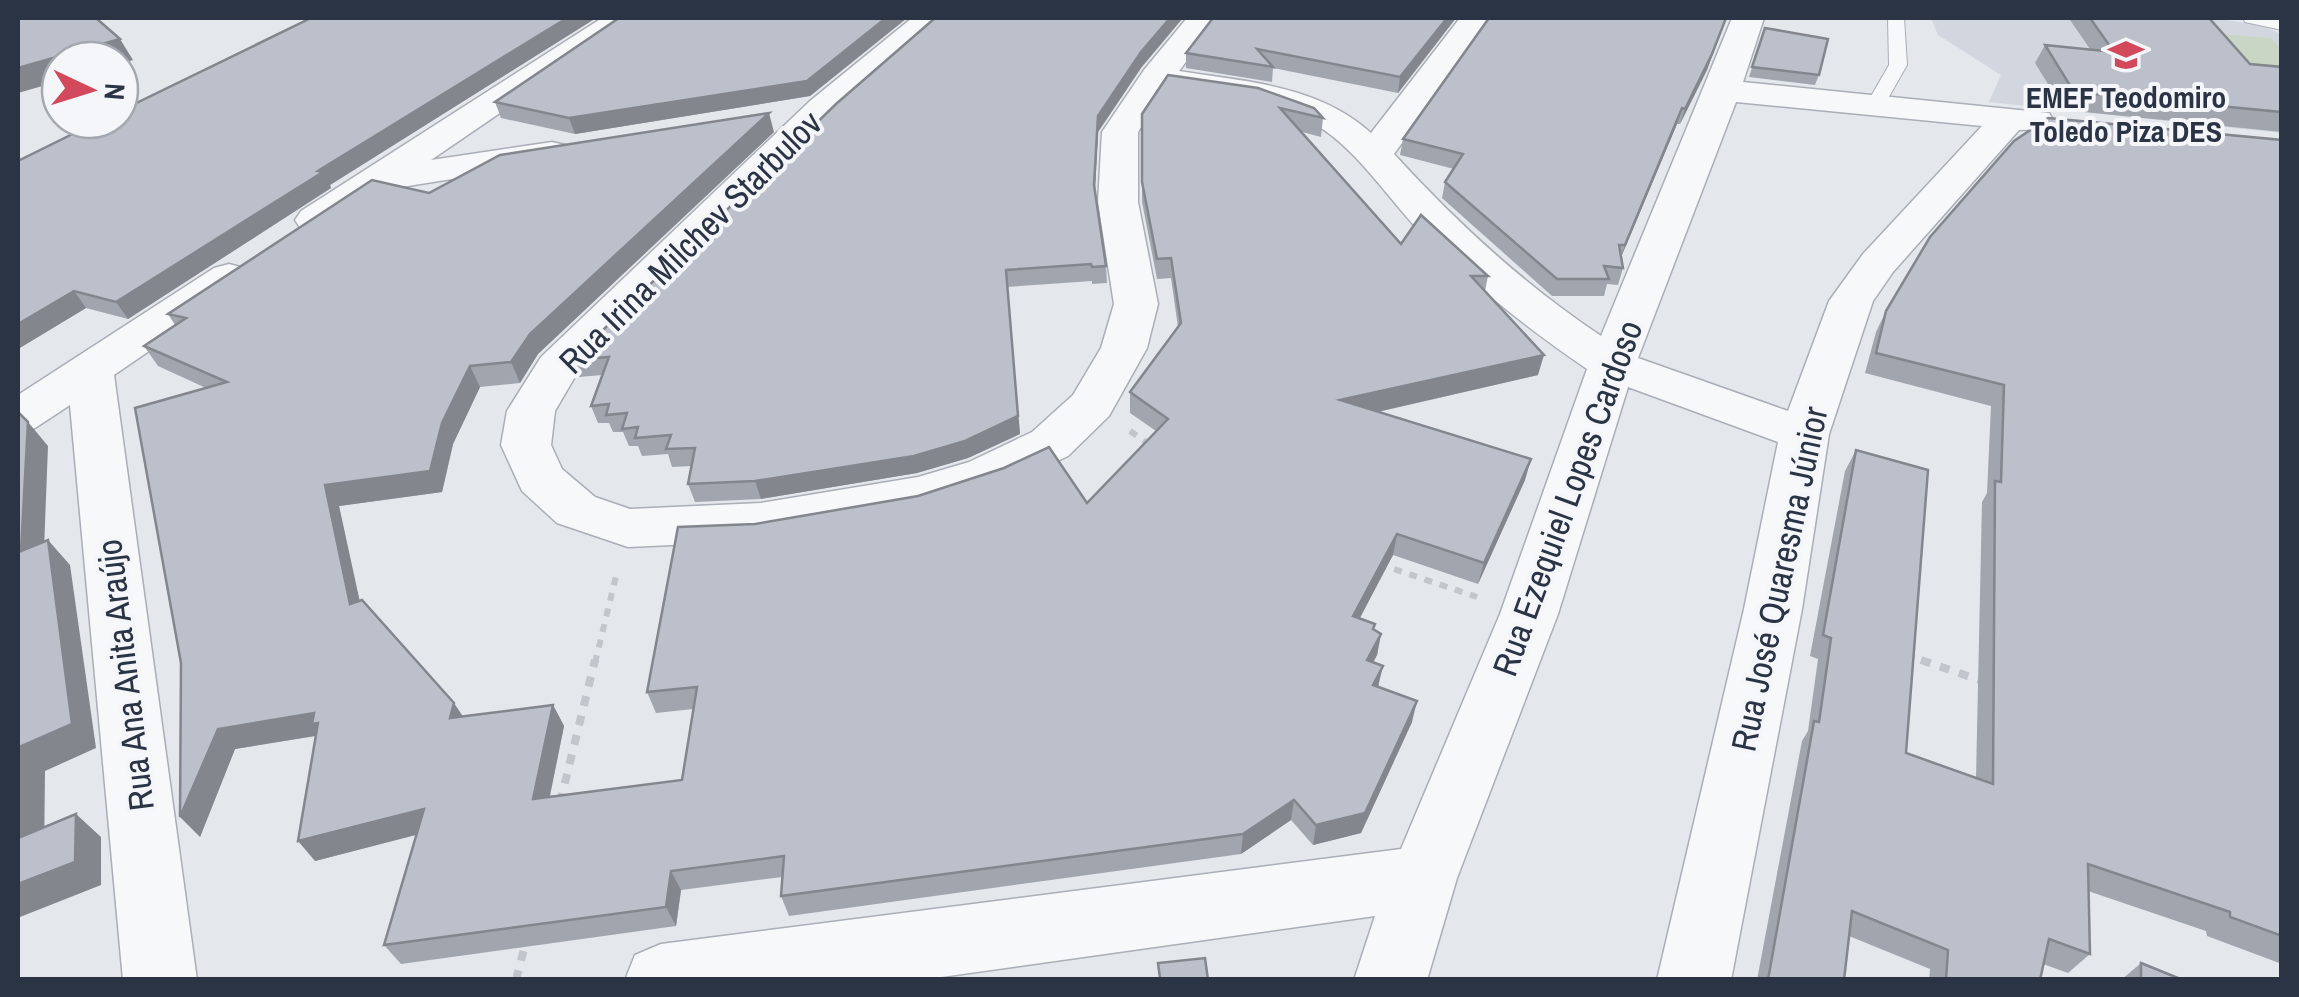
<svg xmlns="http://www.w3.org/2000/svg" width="2299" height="997" font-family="'Archivo Narrow',sans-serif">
	<rect width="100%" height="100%" fill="#e4e7ec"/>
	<!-- built -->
	<path fill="#d2d6de" d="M1931 18H2213L2260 25 2281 34V133L1989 102 2001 75 1938 35Z"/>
	<!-- green -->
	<path fill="#c9d6c5" d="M2218 34 2271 38 2281 50V74L2252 72Z"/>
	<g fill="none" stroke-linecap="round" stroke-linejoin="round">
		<defs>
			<g id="service">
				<path d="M1888 18H1904L1907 65 1882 109 1875 111 1866 105 1889 65Z"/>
				<path d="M2243 18 2282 20V30L2245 22Z"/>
			</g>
			<g id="minor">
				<path d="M602 18H639L431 160 552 142 565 145 571 153 565 161 389 189 329 229 315 232 301 229 295 220 301 211Z"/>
				<path d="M912 18H947L836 117 576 375 555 411 551 445 562 469 595 497 630 509 761 503 918 477 969 462 1032 432 1073 395 1101 348 1114 304 1098 202 1102 132 1144 70 1187 18H1219L1179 71C1247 82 1318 85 1371 133L1460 18H1492L1394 154C1457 223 1523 284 1601 336L1732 18H1764L1743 82 2049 113 2054 121 2049 129 2019 130 1893 272 1873 301 1829 434 1802 609 1731 980H1657L1744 609 1778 442 1628 387 1558 614 1457 878 1427 980H1354L1375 916 920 980H625L635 955 661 944 1401 849 1500 614 1587 369C1530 330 1476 288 1427 239 1387 199 1358 147 1308 120 1268 98 1210 97 1166 89L1138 132V202L1158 304 1147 348 1109 416 1068 456 1005 486 921 513 761 541 628 547 557 523 522 491 501 445 507 411 541 357 810 101ZM1736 102 1982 126 1863 254 1829 301 1788 411 1638 358Z"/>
				<path d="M229 264 244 268 250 277 244 286 114 375 197 980H123L70 405 35 428 18 433V395L214 268Z"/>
			</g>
		</defs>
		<!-- service casing -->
		<use href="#service" stroke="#a9aeb7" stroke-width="2"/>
		<!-- minor casing -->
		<use href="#minor" stroke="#a9aeb7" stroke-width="3"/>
		<!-- path-far1 -->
		<g stroke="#c2c5cb" stroke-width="6" stroke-dasharray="8 8" stroke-linecap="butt">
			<path d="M1130 431 1153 447"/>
			<path d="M1379 564 1477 597"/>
			<path d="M1907 655 1929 663"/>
			<path d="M595 663 617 572"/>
		</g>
		<!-- path -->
		<g stroke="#c2c5cb" stroke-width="8" stroke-dasharray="10 10" stroke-linecap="butt">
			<path d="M1921 660 1985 682"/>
			<path d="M560 803 595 660"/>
			<path d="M516 980 526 941"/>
		</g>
		<!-- service -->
		<use href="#service" fill="#f7f8fa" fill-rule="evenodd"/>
		<!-- minor -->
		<use href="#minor" fill="#f7f8fa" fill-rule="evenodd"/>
	</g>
	<!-- wall -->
	<g fill="#a1a5ae">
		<path d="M311 18H596L330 185 331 188 128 319 86 308 18 349Z"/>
		<path d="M619 18H907L810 96 575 134 501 118 495 102Z"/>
		<path d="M1456 18 1398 93 1273 68 1272 82 1186 68V53Z"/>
		<path d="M1489 18H1726L1707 70 1680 124H1677L1621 257 1623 268 1618 285 1607 284 1604 296H1552L1442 198 1445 182 1454 169 1400 155 1403 139Z"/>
		<path d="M2072 18H2209L2250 64 2282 67V132L2064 110 2035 63 2045 45 2090 49 2070 20Z"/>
		<path d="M1765 28 1819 75 1815 85 1749 77Z"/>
		<path d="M1141 68 1098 132 1095 192 1106 266 1107 283 1092 284V281L1007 287 1020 434 968 458 917 473 761 499 695 502 688 484 692 466 672 467 668 454 642 456 638 446H629L623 432H613L609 423H598L591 406 602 375 579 377 572 360Z"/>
		<path d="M1168 75 1323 118 1321 137 1302 132 1401 244 1488 276 1485 291 1538 375 1378 412 1525 480 1478 584 1393 555 1359 618 1374 630 1381 634 1377 655 1373 663 1379 686 1412 722 1361 833 1313 845 1291 820 1241 854 789 916 781 896 782 877 681 890 676 926 401 964 384 945 416 835 315 861 316 736 235 749 200 837 206 388 158 366 144 346 175 325 168 314 429 193 774 132 538 354 520 383 480 387 453 444 442 492 339 506 359 601 462 716 553 705 564 726 550 796 682 780 693 709 656 713 647 692 755 524 1087 503 1156 431 1130 413V392L1178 327 1171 278 1157 279 1142 202V114Z"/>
		<path d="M2282 140V964L2207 936 2206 931 2088 891 2090 954 2068 973 2043 964 2040 980H1929L1930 969 1849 936 1844 980H1757L1802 741 1808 731 1818 659 1810 656 1845 471 1856 450 1906 753 1976 778 1982 502 1987 493 1991 406 1865 373 1876 332 1886 311Z"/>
		<path d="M2141 963 2183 980H2121Z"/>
	</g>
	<!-- shaded-wall -->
	<g fill="#83868d">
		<path d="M567 18H596L330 185 331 188 128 319 116 302 318 171Z"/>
		<path d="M886 18H907L810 96 575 134 569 118Z"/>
		<path d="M1170 18H1183L1141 68 1098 132 1094 202 1098 116 1141 52Z"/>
		<path d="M1447 18H1456L1398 93 1400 77Z"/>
		<path d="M1726 18 1707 70 1680 124 1685 109Z"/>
		<path d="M120 39 133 60 120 64V60H60V81L18 93V68Z"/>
		<path d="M1682 108 1677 124 1619 262 1625 245Z"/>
		<path d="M769 113 774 132 538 354 520 383 511 362 530 334Z"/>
		<path d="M1006 270 1020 434 968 458 917 473 761 499 755 481Z"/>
		<path d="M74 291 86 308 18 349V324Z"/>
		<path d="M1544 355 1538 375 1337 421 1340 400Z"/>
		<path d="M470 366 480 387 453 444 442 492 339 506 365 625 350 604 325 485 442 423Z"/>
		<path d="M28 422 48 446 43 575 21 551Z"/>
		<path d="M1531 459 1525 480 1478 584 1484 563Z"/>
		<path d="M1397 534 1393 555 1350 637 1353 616Z"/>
		<path d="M48 540 70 565 96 748 45 771 44 861 18 838 19 747Z"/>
		<path d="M1381 634 1377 655 1363 681 1367 660Z"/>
		<path d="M1383 666 1378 687 1373 685Z"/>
		<path d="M1417 701 1412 722 1361 833 1313 845 1316 825Z"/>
		<path d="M454 703 468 724 450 718Z"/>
		<path d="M553 705 564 726 545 819 533 799Z"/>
		<path d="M314 713 320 735 235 749 200 837 180 817 218 729Z"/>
		<path d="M1294 800 1291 820 1241 854 1243 834Z"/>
		<path d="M424 809 438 829 315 861 298 841Z"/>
		<path d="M76 814 101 837V885L20 917 19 948H18V884Z"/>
		<path d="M671 871 681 890 676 926 666 907Z"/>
	</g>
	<!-- building -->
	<g fill="#bbc0ca" stroke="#83868d" stroke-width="2.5">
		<path d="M18 18H96L120 39 18 68Z"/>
		<path d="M311 18H567L318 171 323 172 116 302 74 291 18 324V161L101 120H120V111Z"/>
		<path d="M619 18H886L807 81 569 118 495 102Z"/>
		<path d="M935 18H1170L1141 52 1098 116 1094 185 1106 266 1092 267 1091 264 1006 270 1018 416 965 441 914 456 755 481 688 484 695 448 666 449 671 435 635 438 638 427 622 429 627 413 606 415 609 404 591 406 609 357 572 360 836 104Z"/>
		<path d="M1213 18H1447L1400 77 1257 49 1273 67 1186 53Z"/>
		<path d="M1489 18H1726L1712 54 1685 109 1682 108 1625 245H1619L1623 268 1604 266 1609 279H1557L1445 182 1463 154 1403 139Z"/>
		<path d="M2090 18H2209L2250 64 2282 67V112L2074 92 2045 45 2114 52Z"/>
		<path d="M1765 28 1828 39 1819 75 1752 67Z"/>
		<path d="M1168 75 1258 88 1314 108 1323 118 1280 108 1401 244 1421 215 1488 276H1471L1544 355 1340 400 1531 459 1484 563 1397 534 1353 616 1375 624 1373 629 1381 634 1367 660 1383 666 1373 685 1417 701 1365 813 1316 825 1294 800 1243 834 781 896 784 856 671 871 666 907 384 945 424 809 298 841 318 723 312 724 314 713 218 729 180 817 181 663 135 408 227 382 144 346 186 318 168 314 372 180 429 193 500 155 769 113 530 334 511 362 470 366 442 423 430 471 325 485 350 604 362 600 454 703 450 718 553 705 533 799 682 780 697 687 647 692 678 527 755 524 918 496 1004 468 1049 447 1087 503 1168 419 1130 392 1181 323 1171 258 1157 259 1142 182V114Z"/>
		<path d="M2048 118 2282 140V936L2230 917V912L2088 864 2090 954 2049 939 2040 980H1946L1948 950 1852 911 1844 980H1768L1814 721 1819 722 1831 638 1823 635 1856 450 1928 470 1906 753 1993 784 1995 481 2001 482 2004 385 1876 353 1886 311 1930 237 2014 141Z"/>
		<path d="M18 412 28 422 21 551 48 540 72 724 19 747 18 818Z"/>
		<path d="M76 814 75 862 18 884V838Z"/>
		<path d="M1205 958 1208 980H1146L1160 978 1158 963Z"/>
		<path d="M2141 963 2183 980H2141Z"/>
	</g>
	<!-- icons -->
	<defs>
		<symbol id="school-bare" viewBox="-9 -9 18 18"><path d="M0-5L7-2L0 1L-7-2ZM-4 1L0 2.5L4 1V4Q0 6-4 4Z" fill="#d1495b" stroke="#f4f6f9" stroke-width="2.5" paint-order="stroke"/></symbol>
	</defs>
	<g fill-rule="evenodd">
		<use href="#school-bare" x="2101" y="30" width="50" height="50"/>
	</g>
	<g text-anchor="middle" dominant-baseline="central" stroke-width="8" stroke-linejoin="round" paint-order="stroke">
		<!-- far-poi labels -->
		<g font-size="30" font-weight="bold" fill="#2b3445" stroke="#f4f6f9">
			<text x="2126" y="97">EMEF Teodomiro<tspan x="2126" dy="34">Toledo Piza DES</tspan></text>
		</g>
		<!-- street labels -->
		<g font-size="35" fill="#2b3445" stroke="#f4f6f9">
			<text transform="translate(690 242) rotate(-45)">Rua Irina Milchev Starbulov</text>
			<text transform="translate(1567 498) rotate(-70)">Rua Ezequiel Lopes Cardoso</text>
			<text transform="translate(1779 579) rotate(-78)">Rua José Quaresma Júnior</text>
			<text transform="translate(125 675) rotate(-97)">Rua Ana Anita Araújo</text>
		</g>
	</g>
	<!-- border -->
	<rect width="2299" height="997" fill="none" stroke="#2b3445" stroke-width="40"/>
	<!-- north arrow -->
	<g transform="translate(90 90) rotate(94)"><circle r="48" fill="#f4f6f9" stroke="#a4a8b1" stroke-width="2.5"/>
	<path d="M0-8L18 38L0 25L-18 38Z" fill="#d1495b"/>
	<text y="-15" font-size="28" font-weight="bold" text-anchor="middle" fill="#2b3445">N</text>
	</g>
</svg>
